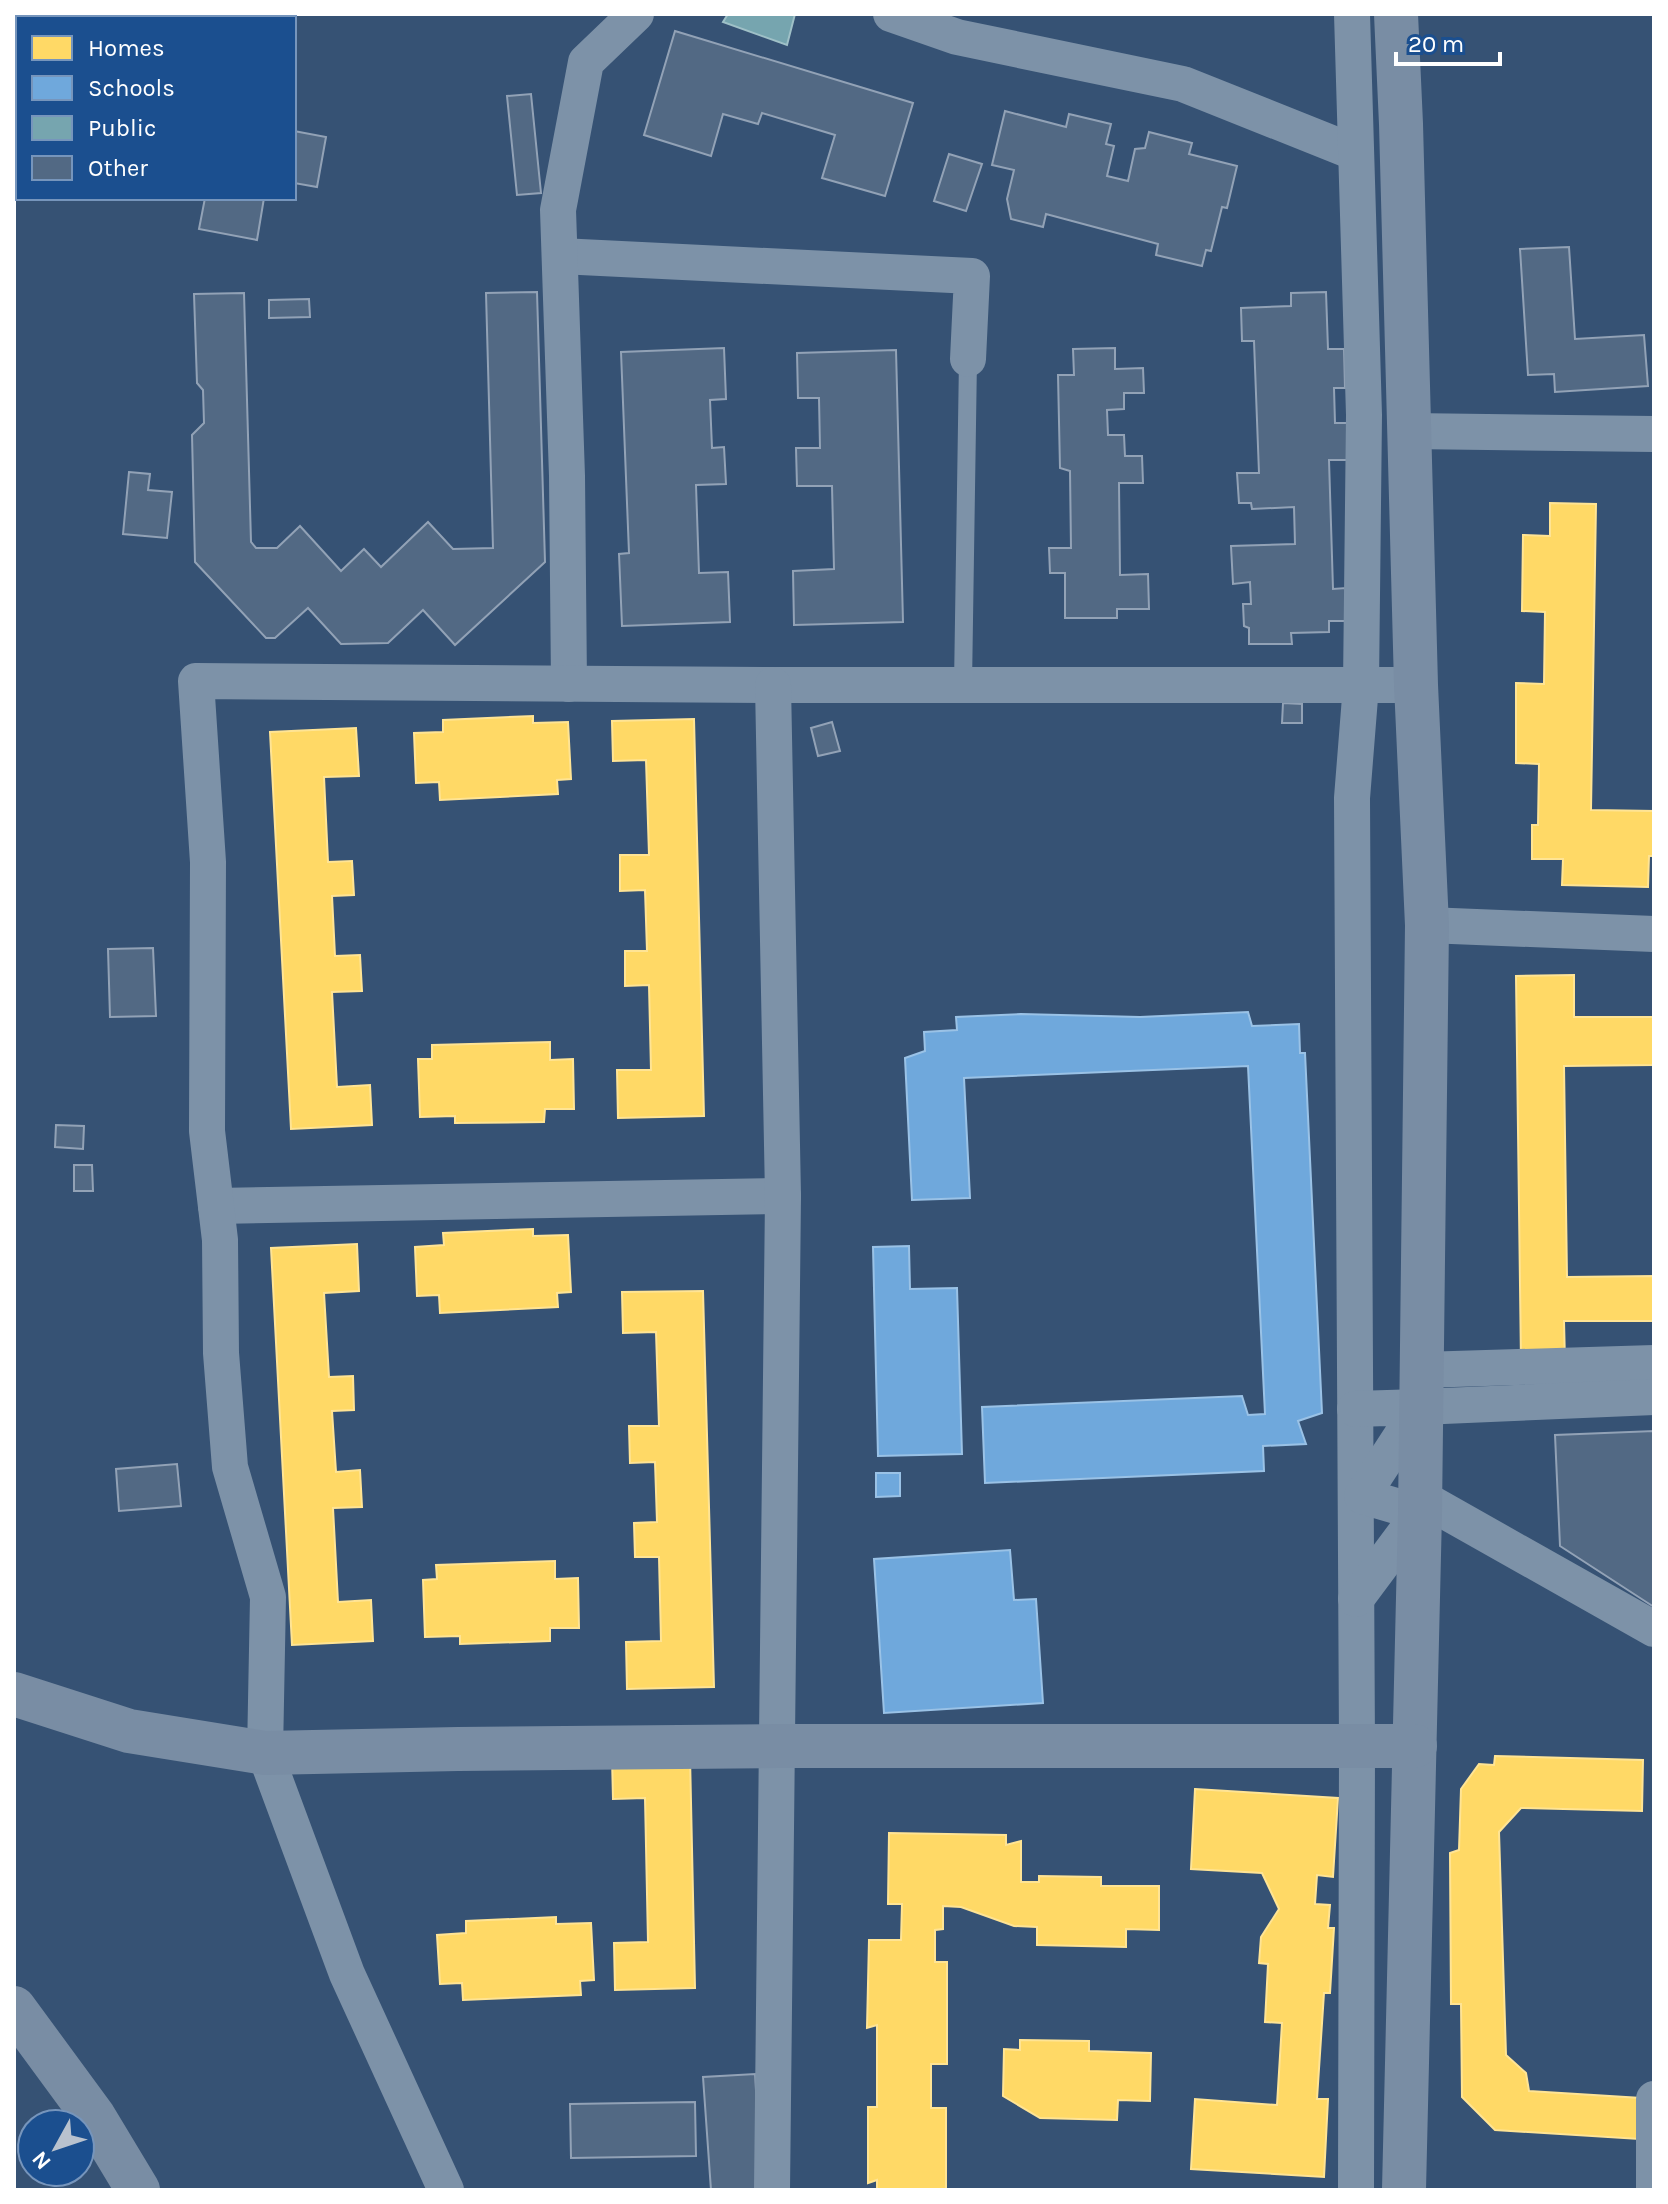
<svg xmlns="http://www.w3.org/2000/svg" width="1668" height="2204" font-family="Karla,sans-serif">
	<rect width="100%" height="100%" fill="#365274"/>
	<!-- homes -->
	<g fill="#ffd966" stroke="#ffe494" stroke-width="2">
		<path d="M1550 503 1596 504 1591 810 1654 811V856H1649L1648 887 1562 885 1563 859H1532V825H1538L1539 764 1516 763V683L1544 684 1545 612 1522 611 1523 535 1550 536Z"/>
		<path d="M533 716V723L568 722 571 779 557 780 558 794 440 800 439 782 416 783 414 733 443 732V720Z"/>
		<path d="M694 719 704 1116 618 1118 617 1070H651L649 985 625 986V951H647L645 890 620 891V855H649L646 760 613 761 612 721Z"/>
		<path d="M356 728 359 776 324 777 328 862 352 861 354 895 332 896 335 956 360 955 362 991 332 992 337 1087 370 1085 372 1125 291 1129 270 732Z"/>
		<path d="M1574 975V1017H1654V1065L1564 1066 1567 1277 1654 1276V1321H1564L1565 1361 1521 1362 1516 976Z"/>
		<path d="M550 1042V1060L573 1059 574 1109H545L544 1122 455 1123V1116L420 1117 418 1059H432V1045Z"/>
		<path d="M533 1229V1236L568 1235 571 1292 557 1293 558 1307 440 1313 439 1295 417 1296 415 1247 444 1245 443 1233Z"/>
		<path d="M357 1244 359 1291 324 1293 329 1377 353 1376 354 1410 332 1411 336 1472 360 1470 362 1507 333 1508 338 1602 371 1600 373 1641 292 1645 271 1248Z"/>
		<path d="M703 1291 714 1687 627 1689 626 1642 661 1641 659 1557H635L634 1523 657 1522 655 1462 630 1463 629 1426H659L656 1332 623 1333 622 1292Z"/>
		<path d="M555 1561V1579L578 1578 579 1628H550V1641L460 1644V1636L425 1637 423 1580 437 1579 436 1565Z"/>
		<path d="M690 1756 695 1988 615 1990 614 1943 648 1942 645 1798 613 1799 612 1758Z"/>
		<path d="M1495 1756 1643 1760 1642 1811 1521 1808 1499 1832 1506 2055 1526 2073 1529 2091 1641 2098 1639 2139 1495 2130 1462 2097 1461 2004H1451L1450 1853 1459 1850 1461 1789 1479 1764 1494 1765Z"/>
		<path d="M1195 1789 1338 1798 1333 1877 1317 1875 1315 1904 1330 1905 1328 1928H1334L1330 1993H1324L1317 2099H1328L1324 2177 1191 2169 1195 2099 1277 2105 1282 2023 1265 2022 1268 1964 1259 1963 1261 1937 1279 1909 1262 1873 1191 1869Z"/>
		<path d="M889 1833 1006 1835V1845L1021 1841V1882H1039V1876L1101 1877V1886H1159V1930L1126 1929V1947L1037 1945V1927L1014 1926 961 1907 943 1906V1929L935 1930V1962H947V2064H931V2108H946V2190H877V2180L868 2183V2107H877V2025L867 2028 869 1940H901L902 1904H888Z"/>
		<path d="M556 1917V1924L591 1923 594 1980 580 1981 581 1995 463 2000 462 1983 440 1984 437 1935 466 1933V1921Z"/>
		<path d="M1020 2040 1089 2041V2051L1151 2053 1150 2101 1118 2100 1117 2120 1040 2118 1003 2096 1004 2049 1020 2050Z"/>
	</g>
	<!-- schools -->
	<g fill="#6fa8dc" stroke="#9ac2e6" stroke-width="2">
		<path d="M1248 1012 1252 1026 1299 1024 1300 1053H1305L1322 1413 1298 1421 1306 1444 1263 1446 1264 1471 985 1483 982 1407 1242 1396 1248 1415 1265 1414 1248 1066 964 1078 970 1198 912 1200 905 1058 925 1051 924 1032 957 1030 956 1017 1021 1014 1140 1017Z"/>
		<path d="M909 1246 910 1289 957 1288 962 1454 878 1456 873 1247Z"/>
		<path d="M876 1473H900V1496L876 1497Z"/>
		<path d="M1010 1550 1014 1600 1036 1599 1043 1703 884 1713 874 1559Z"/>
	</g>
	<!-- public -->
	<path fill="#76a5af" stroke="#9fc0c7" stroke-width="2" d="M728 14H795L787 45 723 22Z"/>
	<!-- building -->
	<g fill="#526984" stroke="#92a2b6" stroke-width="2">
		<path d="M675 31 913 103 885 196 822 178 835 135 762 113 758 124 723 114 711 156 644 135Z"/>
		<path d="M531 94 541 193 517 195 507 96Z"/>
		<path d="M1005 111 1066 127 1069 114 1111 124 1106 144 1114 146 1107 176 1128 181 1135 149 1145 148 1149 132 1192 143 1189 154 1237 166 1227 208 1222 207 1211 251 1206 250 1202 266 1156 255 1158 244 1046 214 1043 227 1011 219 1007 199 1014 170 992 165Z"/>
		<path d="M294 131 326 137 317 187 294 183Z"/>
		<path d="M949 154 982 164 966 211 934 201Z"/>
		<path d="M205 198H264L257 240 199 229Z"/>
		<path d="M1569 247 1575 339 1644 335 1648 386 1555 392 1554 374 1528 375 1520 249Z"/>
		<path d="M537 292 545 562 455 645 423 610 388 643 341 644 308 608 275 638H266L195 562 192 435 204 423 203 390 197 383 194 294 244 293 251 542 256 548H277L300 526 341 571 364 549 381 567 428 522 453 549 493 548 486 293Z"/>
		<path d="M1326 292 1328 349H1344L1345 388H1334L1335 423H1348L1349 460H1329L1333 589 1346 588 1347 621H1329V632L1291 633 1292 644H1249V628L1244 626 1243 604H1251L1250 582 1233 584 1231 546 1295 544 1294 507 1252 509 1251 503H1239L1237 473H1259L1254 341H1242L1241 308 1291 306V293Z"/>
		<path d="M309 299 310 317 269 318V300Z"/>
		<path d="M724 348 726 399 710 400 712 448 724 447 726 484 696 485 699 573 728 572 730 622 622 626 619 554 629 553 621 352Z"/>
		<path d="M1115 348V369L1143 368 1144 393H1124V409L1107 410 1108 435H1124L1125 456H1142L1143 483H1119L1120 575 1148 574 1149 609H1117V618H1065V573H1050L1049 548H1071L1070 471 1060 468 1058 375H1074L1073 349Z"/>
		<path d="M896 350 903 622 794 625 793 571 834 569 832 486H797L796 448H820L819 398H798L797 353Z"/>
		<path d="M129 472 150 474 148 490 172 492 167 538 123 534Z"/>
		<path d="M1283 703 1302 704V723H1282Z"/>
		<path d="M832 722 840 751 818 756 811 728Z"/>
		<path d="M153 948 156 1016 110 1017 108 949Z"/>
		<path d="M56 1125 84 1126 83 1149 55 1147Z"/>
		<path d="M74 1165H92L93 1191H74Z"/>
		<path d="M1654 1431V1607L1560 1546 1555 1435Z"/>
		<path d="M177 1464 181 1506 119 1511 116 1469Z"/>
		<path d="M755 2074 762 2190H711L703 2077Z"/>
		<path d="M695 2102 696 2156 571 2158 570 2104Z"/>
	</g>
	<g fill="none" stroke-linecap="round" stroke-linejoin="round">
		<!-- lane -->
		<path stroke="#7d92a8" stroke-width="18" d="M963 685 968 359"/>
		<!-- street -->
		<g stroke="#7d92a8" stroke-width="36">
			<path d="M891 14 957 37 1183 84 1356 153"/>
			<path d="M1352 14 1364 415 1361 685 1352 798 1357 1746 1356 2190"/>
			<path d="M560 256 972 276 968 359"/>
			<path d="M1409 431 1654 434"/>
			<path d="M569 684 567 476 558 210 586 62 636 14"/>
			<path d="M1427 925 1654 934"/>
			<path d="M216 1206 783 1196"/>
			<path d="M1421 1370 1654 1363"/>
			<path d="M1420 1407 1654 1397"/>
			<path d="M1355 1409 1420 1407 1362 1496 1420 1513 1356 1599"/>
			<path d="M1420 1497 1654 1629"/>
			<path d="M446 2190 347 1974 265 1753 268 1597 230 1467 221 1353 220 1240 207 1131 208 862 196 681 773 685H1416"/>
			<path d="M772 2190 783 1196 773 685"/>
			<path d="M1654 2190V2099"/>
		</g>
		<!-- secondary -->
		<g stroke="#798da4" stroke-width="44">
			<path d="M1396 14 1401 124 1416 685 1427 925 1420 1513 1404 2190"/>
			<path d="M52 18 60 14"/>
			<path d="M153 18 158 14"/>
			<path d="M14 37 18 35"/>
			<path d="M14 101 18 100"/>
			<path d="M14 1694 129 1731 265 1753 458 1749 778 1746H1415"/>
			<path d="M14 2008 94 2117 138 2190"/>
		</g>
	</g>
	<!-- border -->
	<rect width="1668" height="2204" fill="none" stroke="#ffffff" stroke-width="32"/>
	<!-- legend -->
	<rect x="16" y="16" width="280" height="184" fill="#1b4f8f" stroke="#7695bc" stroke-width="2"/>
	<rect x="32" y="36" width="40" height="24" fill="#ffd966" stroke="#7695bc" stroke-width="2"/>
	<text x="88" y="56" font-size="24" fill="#ffffff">Homes</text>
	<rect x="32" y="76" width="40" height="24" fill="#6fa8dc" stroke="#7695bc" stroke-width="2"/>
	<text x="88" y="96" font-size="24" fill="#ffffff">Schools</text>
	<rect x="32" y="116" width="40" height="24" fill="#76a5af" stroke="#7695bc" stroke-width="2"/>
	<text x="88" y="136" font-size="24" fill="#ffffff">Public</text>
	<rect x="32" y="156" width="40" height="24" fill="#526984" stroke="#7695bc" stroke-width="2"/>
	<text x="88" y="176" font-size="24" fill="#ffffff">Other</text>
	<!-- north arrow -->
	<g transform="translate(56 2148) rotate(230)"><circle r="38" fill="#1b4f8f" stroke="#7695bc" stroke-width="2"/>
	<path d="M0-6L14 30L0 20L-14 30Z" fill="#b9c2ce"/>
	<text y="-12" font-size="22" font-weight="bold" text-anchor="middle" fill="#ffffff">N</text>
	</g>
	<!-- scale -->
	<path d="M1396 52v12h104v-12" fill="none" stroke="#ffffff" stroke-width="4"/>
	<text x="1408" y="52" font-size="24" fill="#ffffff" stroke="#1b4f8f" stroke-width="6" paint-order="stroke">20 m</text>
</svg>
